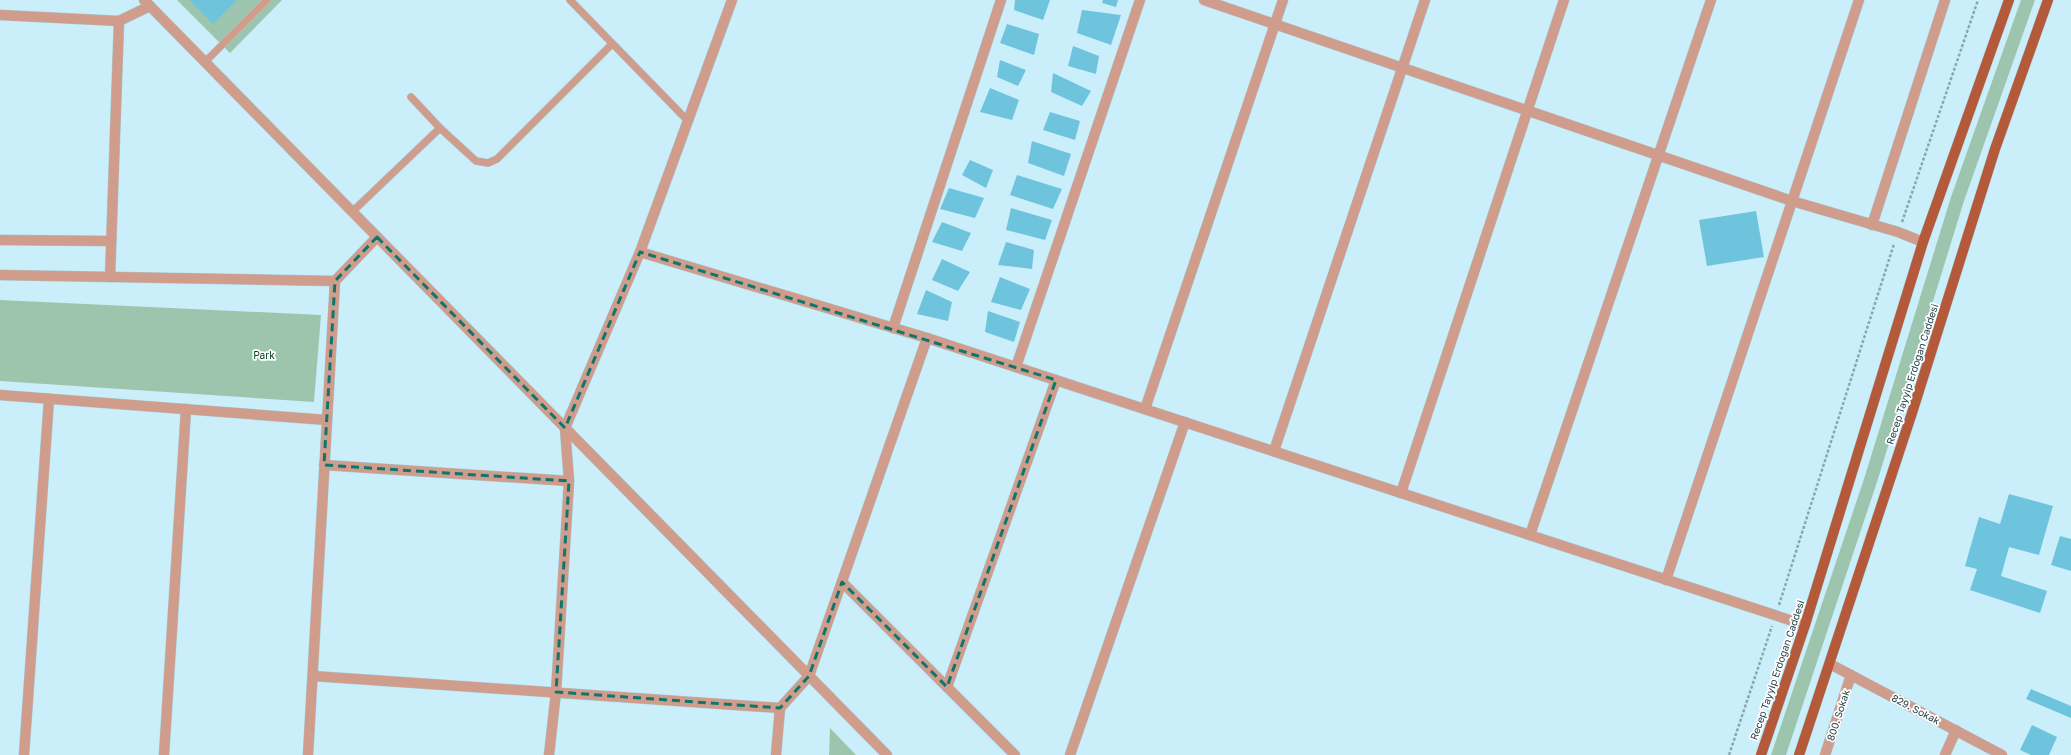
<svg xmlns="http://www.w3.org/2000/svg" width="2071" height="755" font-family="'Golos Text',sans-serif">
	<rect width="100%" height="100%" fill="#cbeffa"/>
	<!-- green -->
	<g fill="#9dc5ae">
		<path d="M177 0H282L230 53Z"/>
		<path d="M2021 0H2035L1964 201 1877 482 1786 755H1771L1864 479 1951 197Z"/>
		<path d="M0 300 321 315 314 402 0 381Z"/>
		<path d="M830 728 856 755H829Z"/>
	</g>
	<!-- building -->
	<g fill="#6fc4dd">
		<path d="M189 0H237L213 24Z"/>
		<path d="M1015 0H1050L1043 20 1014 10Z"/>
		<path d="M1103 0H1118L1116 7 1102 3Z"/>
		<path d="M1082 10 1121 15 1111 45 1077 33Z"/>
		<path d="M1007 24 1039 34 1034 55 1000 43Z"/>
		<path d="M1073 46 1099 56 1096 74 1068 66Z"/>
		<path d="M1000 60 1026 70 1018 86 997 77Z"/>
		<path d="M1053 73 1091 91 1082 106 1051 92Z"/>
		<path d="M990 88 1019 100 1012 120 980 112Z"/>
		<path d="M1050 112 1080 121 1075 140 1043 130Z"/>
		<path d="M1032 141 1071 154 1064 176 1028 163Z"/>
		<path d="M970 160 993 170 986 188 962 175Z"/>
		<path d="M1017 175 1062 189 1053 209 1010 195Z"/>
		<path d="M949 188 984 198 975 218 940 209Z"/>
		<path d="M1011 208 1052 220 1045 240 1006 230Z"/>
		<path d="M1756 211 1764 257 1707 266 1699 220Z"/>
		<path d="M942 222 971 233 962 251 932 242Z"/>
		<path d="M1006 242 1034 250 1032 269 998 265Z"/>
		<path d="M942 259 970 272 958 291 932 280Z"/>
		<path d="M1000 277 1030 289 1021 310 991 302Z"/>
		<path d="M926 290 952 302 948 321 917 314Z"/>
		<path d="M988 311 1020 322 1014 342 985 332Z"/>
		<path d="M2009 494 2053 506 2039 555 2009 547 2001 576 2047 591 2040 613 1970 590 1977 569 1965 566 1979 517 2000 524Z"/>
		<path d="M2060 536 2071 539V571L2051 565Z"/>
		<path d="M2031 689 2071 706V718L2026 699Z"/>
		<path d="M2032 725 2057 737 2049 755H2031L2020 750Z"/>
	</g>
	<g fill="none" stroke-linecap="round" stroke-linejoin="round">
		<defs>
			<g id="service">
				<path d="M570 0 688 121"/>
				<path d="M205 62 267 0"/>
				<path d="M411 97 440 128 476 161 488 163 497 159 612 44"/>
				<path d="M352 212 440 128"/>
			</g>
			<path id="pedestrian" d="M1825 755 1851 675"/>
			<g id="minor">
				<path d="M1204 0 1792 201 1898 232 1923 242"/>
				<path d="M0 15 119 21 150 6"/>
				<path d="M1872 225 1945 0"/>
				<path d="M0 240 111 241"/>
				<path d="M640 252 927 338 1805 625"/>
				<path d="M110 277 119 21"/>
				<path d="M893 328 1001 0"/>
				<path d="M1016 367 1140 0"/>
				<path d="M0 395 327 420"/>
				<path d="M1145 409 1283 0"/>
				<path d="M1274 451 1425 0"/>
				<path d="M324 465 569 481"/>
				<path d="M1401 493 1564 0"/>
				<path d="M1530 535 1711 0"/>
				<path d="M1666 580 1859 0"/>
				<path d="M842 582 1015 755"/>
				<path d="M1830 664 2002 755"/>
				<path d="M313 676 780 708 809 676 927 338"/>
				<path d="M947 687 1056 380"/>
				<path d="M24 755 49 399"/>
				<path d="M164 755 186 409"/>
				<path d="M549 755 556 692 569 481 565 428"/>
				<path d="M776 755 780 708"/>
				<path d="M1070 755 1185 422"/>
				<path d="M1945 755 1956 730"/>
			</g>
			<g id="tertiary">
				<path d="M144 0 887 755"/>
				<path d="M0 275 335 281 377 237"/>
				<path d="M565 428 640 252 732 0"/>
				<path d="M308 755 335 281"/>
			</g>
			<g id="primary">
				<path d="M1761 755 1805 625 1923 242 2009 0"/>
				<path d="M1799 755 1912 413 1995 149 2048 0"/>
			</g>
		</defs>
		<!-- service casing -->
		<use href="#service" stroke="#aaccd6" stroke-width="8"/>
		<!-- pedestrian casing -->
		<use href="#pedestrian" stroke="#aaccd6" stroke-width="11"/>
		<!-- minor casing -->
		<use href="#minor" stroke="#aaccd6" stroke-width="11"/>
		<!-- tertiary casing -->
		<use href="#tertiary" stroke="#aaccd6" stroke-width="11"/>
		<!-- primary casing -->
		<use href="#primary" stroke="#aaccd6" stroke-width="11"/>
		<!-- path -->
		<g stroke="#88a8b1" stroke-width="2.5" stroke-dasharray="3 2" stroke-linecap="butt">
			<path d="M1902 222 1978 0"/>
			<path d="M1779 605 1894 244"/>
			<path d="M1729 755 1772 626"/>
		</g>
		<!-- service -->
		<use href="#service" stroke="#d09c8b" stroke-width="7"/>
		<!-- pedestrian -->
		<use href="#pedestrian" stroke="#d09c8b" stroke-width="10"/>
		<!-- minor -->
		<use href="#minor" stroke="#d09c8b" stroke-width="10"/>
		<!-- tertiary -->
		<use href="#tertiary" stroke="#d09c8b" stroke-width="10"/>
		<!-- primary -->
		<use href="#primary" stroke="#b4593a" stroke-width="10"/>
	</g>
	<!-- marked area -->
	<path fill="none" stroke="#0f766e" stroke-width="3" stroke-dasharray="8 5" stroke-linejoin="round" d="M377 237 565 428 640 252 1056 380 947 687 842 582 809 676 780 708 556 692 569 481 324 465 335 281Z"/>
	<g text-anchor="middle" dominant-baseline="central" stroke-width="3.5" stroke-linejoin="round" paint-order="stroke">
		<!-- park labels -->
		<g font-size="10" fill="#023e25" stroke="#fff">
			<text x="264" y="355">Park</text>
		</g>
		<!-- street labels -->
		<g font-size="10" fill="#243e45" stroke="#fff">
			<text transform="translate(1912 374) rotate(-72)">Recep Tayyip Erdoğan Caddesi</text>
			<text transform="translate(1777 670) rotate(-71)">Recep Tayyip Erdoğan Caddesi</text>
			<text transform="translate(1916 709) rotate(28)">829. Sokak</text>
			<text transform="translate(1838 715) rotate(-72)">800. Sokak</text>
		</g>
	</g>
</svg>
